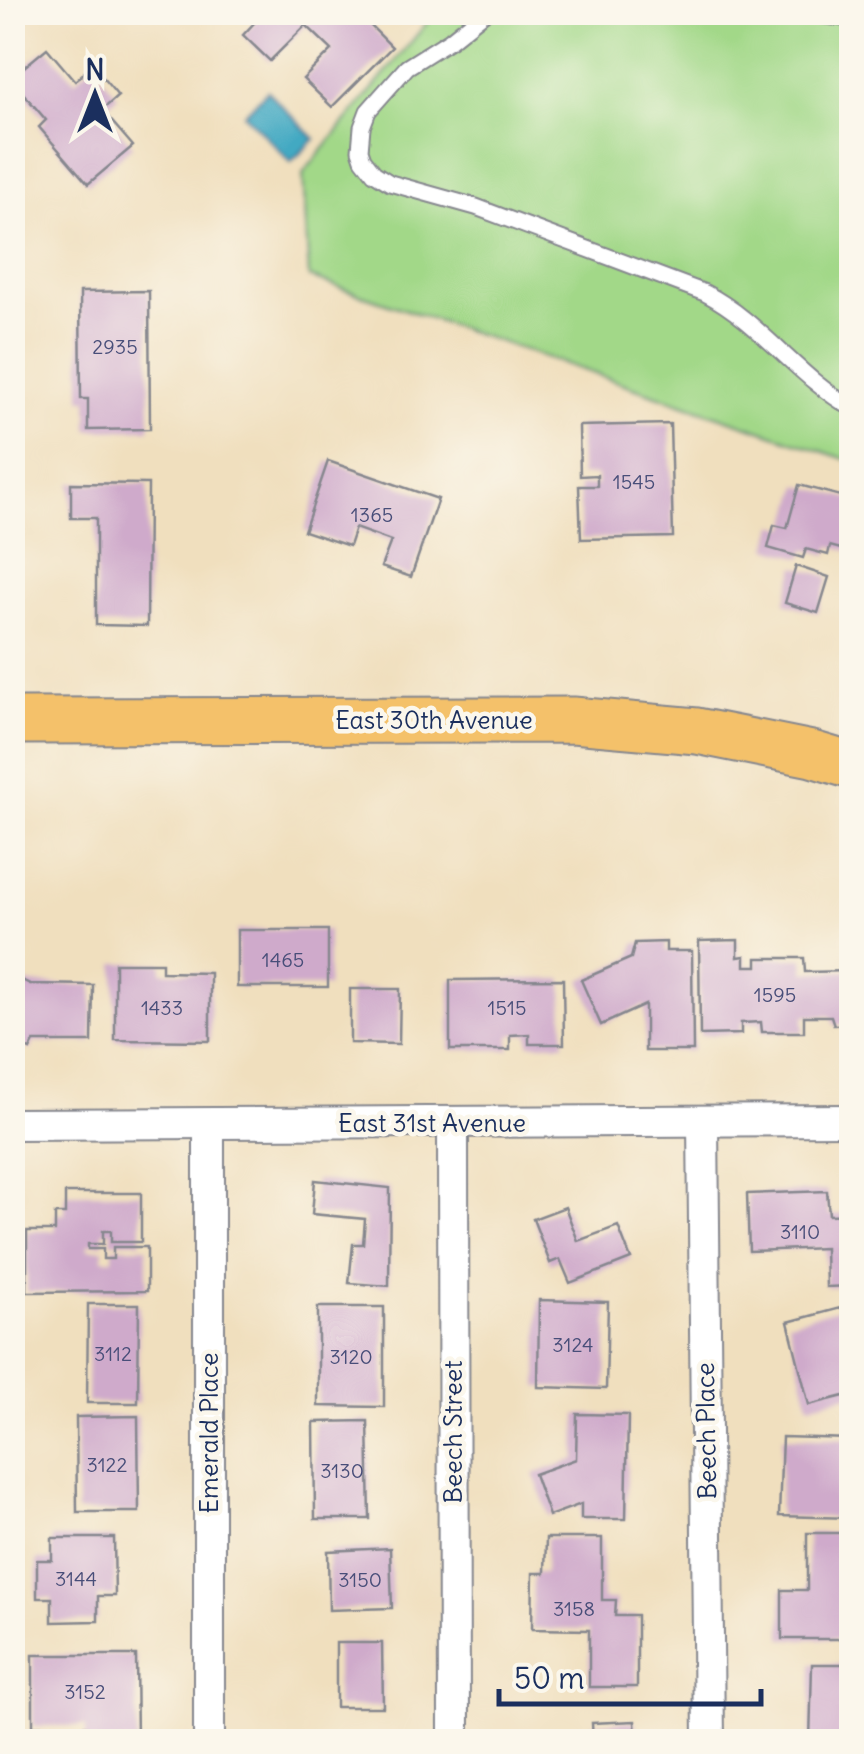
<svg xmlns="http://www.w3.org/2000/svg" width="864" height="1754" font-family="Delius,sans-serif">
	<rect width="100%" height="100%" fill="#fbf7ec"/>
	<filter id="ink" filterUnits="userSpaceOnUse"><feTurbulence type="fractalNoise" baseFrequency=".01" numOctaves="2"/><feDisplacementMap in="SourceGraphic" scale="20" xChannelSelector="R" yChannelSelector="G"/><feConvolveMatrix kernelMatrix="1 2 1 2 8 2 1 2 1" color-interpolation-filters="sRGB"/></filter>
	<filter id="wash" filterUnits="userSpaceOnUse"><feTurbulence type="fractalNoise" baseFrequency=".0048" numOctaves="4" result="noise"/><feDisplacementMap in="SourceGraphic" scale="40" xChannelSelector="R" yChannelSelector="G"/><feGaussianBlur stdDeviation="2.25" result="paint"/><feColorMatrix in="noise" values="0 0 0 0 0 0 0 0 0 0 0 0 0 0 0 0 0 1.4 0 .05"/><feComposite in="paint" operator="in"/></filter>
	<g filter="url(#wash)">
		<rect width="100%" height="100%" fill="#f0dfbe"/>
		<!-- green -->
		<path fill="#a2d888" stroke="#5e8473" stroke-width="2.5" d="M435 13H851V461L309 277 303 174Z"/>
		<!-- water -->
		<path fill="#42a9c2" stroke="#2e6c90" stroke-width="2.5" d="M267 91 315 139 291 162 244 114Z"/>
		<g id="blocks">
			<!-- building -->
			<g fill="#cfaacb">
				<path d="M246 12H357L392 47 332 107 303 79 332 50 306 25 270 61 243 35 255 22Z"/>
				<path d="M47 48 75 81 92 65 118 96 102 110 133 146 88 184 39 127 46 120 12 80V77Z"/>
				<path d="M149 291 150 429 88 430V399H81L80 292Z"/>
				<path d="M670 424 673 537 581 539 579 486H597V475L580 476 579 426Z"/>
				<path d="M328 461 438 499 411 577 381 567 391 541 355 528 349 546 304 531Z"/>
				<path d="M71 483 148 484 147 626 96 625V518H71Z"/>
				<path d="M799 485 852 499V552L830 546 828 555 806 549 803 558 768 548 774 525 787 528Z"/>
				<path d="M796 566 829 577 818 613 785 603Z"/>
				<rect x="237" y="930" width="91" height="57"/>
				<path d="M738 940V957L745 956V966H757V958H804L805 972 852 971V1024L834 1025 831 1016H804V1032H762L761 1022 741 1023V1034L700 1035 699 941Z"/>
				<path d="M666 942V951H692L693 1051H645V1005L601 1025 581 980 631 958 635 943Z"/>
				<path d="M115 963H162V972L210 973V1041L115 1040Z"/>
				<path d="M12 975 30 984 93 985 92 1042H34L30 1050 12 1041Z"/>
				<path d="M563 979 564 1044H529V1034L510 1035V1050H450V980Z"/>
				<path d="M350 989H400L399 1044 350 1043Z"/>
				<path d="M315 1180 390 1188 389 1286 349 1283 353 1244H363L365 1219 312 1214Z"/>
				<path d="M827 1191 829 1215 852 1214V1286L826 1287 825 1248 749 1251 747 1194Z"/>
				<path d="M65 1193H141V1242H111V1231H103V1244H88V1249H103V1259H113V1247H147V1291L27 1292V1231H55V1214H65Z"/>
				<path d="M565 1207 578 1241 618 1226 631 1259 570 1283 560 1259 550 1263 533 1219Z"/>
				<path d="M539 1300 608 1302 606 1389 538 1387Z"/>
				<path d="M88 1304H139L138 1403H87Z"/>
				<path d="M852 1305V1394L809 1405 788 1322Z"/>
				<path d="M318 1307H384V1407L318 1406Z"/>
				<path d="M577 1414 628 1415 626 1519H581V1504L549 1516 534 1474 576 1459Z"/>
				<path d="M138 1416 139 1512H77L76 1417Z"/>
				<path d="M368 1421 370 1519H315L314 1422Z"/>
				<path d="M782 1437 852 1439V1518L779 1516Z"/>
				<path d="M807 1533H852V1639H782V1590H807Z"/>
				<path d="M52 1538H114L115 1596H98V1621L52 1622V1598H37V1560H52Z"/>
				<path d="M546 1538H602V1600H616L615 1616H637V1687H589V1630L532 1629 533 1573H545Z"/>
				<path d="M390 1548 392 1608 329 1610 328 1551Z"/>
				<path d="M336 1643H382L383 1707H336Z"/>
				<path d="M33 1655H136L137 1742H86V1726H33Z"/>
				<path d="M812 1664H852V1742H810Z"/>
				<path d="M635 1721 636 1742H593L592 1723Z"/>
			</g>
		</g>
	</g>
	<g filter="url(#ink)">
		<use href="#blocks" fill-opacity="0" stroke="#86878e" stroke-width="2.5"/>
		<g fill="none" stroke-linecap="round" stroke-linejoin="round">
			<defs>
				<g id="service">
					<path d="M485 12 450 40 407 67 368 111 362 127 360 150 363 159 374 173 390 183 476 207 705 293C761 322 797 377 852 408"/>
					<path d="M792 12 852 19"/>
				</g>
				<g id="minor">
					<path d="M703 1121 709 1742"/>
					<path d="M453 1122 454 1742"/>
					<path d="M12 1124 852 1120"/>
					<path d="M209 1742V1125"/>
				</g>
				<path id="primary" d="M12 721 573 720 697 731 812 754 852 766"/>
			</defs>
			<!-- service casing -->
			<use href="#service" stroke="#86878e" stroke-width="19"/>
			<!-- minor casing -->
			<use href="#minor" stroke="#86878e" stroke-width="34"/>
			<!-- primary casing -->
			<use href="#primary" stroke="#86878e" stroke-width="49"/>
			<!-- service -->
			<use href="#service" stroke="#fff" stroke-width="15"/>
			<!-- minor -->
			<use href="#minor" stroke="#fff" stroke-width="30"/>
			<!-- primary -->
			<use href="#primary" stroke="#f4c16a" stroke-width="45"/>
		</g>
	</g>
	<g text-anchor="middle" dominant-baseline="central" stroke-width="9" stroke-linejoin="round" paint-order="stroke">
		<!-- number labels -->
		<g font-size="20" fill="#484e79">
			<text x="115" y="346">2935</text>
			<text x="634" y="481">1545</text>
			<text x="372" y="514">1365</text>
			<text x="283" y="959">1465</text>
			<text x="775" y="994">1595</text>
			<text x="162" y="1007">1433</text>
			<text x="507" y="1007">1515</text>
			<text x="800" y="1231">3110</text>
			<text x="573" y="1344">3124</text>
			<text x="113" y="1353">3112</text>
			<text x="351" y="1356">3120</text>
			<text x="107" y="1464">3122</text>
			<text x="342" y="1470">3130</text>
			<text x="76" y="1578">3144</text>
			<text x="360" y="1579">3150</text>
			<text x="574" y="1608">3158</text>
			<text x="85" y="1691">3152</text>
		</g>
		<!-- street labels -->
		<g font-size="25" fill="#1b2f5e" stroke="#fbf7ec">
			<text x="434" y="720">East 30th Avenue</text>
			<text x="432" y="1123">East 31st Avenue</text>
			<text transform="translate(706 1431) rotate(-91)">Beech Place</text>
			<text transform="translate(453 1432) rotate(-90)">Beech Street</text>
			<text transform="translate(209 1433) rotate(-90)">Emerald Place</text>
		</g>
	</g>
	<!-- margin -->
	<rect width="864" height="1754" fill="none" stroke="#fbf7ec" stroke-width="50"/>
	<!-- north arrow -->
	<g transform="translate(95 95)" stroke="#fbf7ec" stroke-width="8" paint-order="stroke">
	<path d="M0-8L18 38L0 25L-18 38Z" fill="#1b2f5e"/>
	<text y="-15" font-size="28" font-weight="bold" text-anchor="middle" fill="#1b2f5e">N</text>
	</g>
	<!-- scale -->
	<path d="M499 1689v15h262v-15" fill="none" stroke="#1b2f5e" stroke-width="5"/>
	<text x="514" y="1689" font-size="30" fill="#1b2f5e" stroke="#fbf7ec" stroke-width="8" paint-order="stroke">50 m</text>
</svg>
